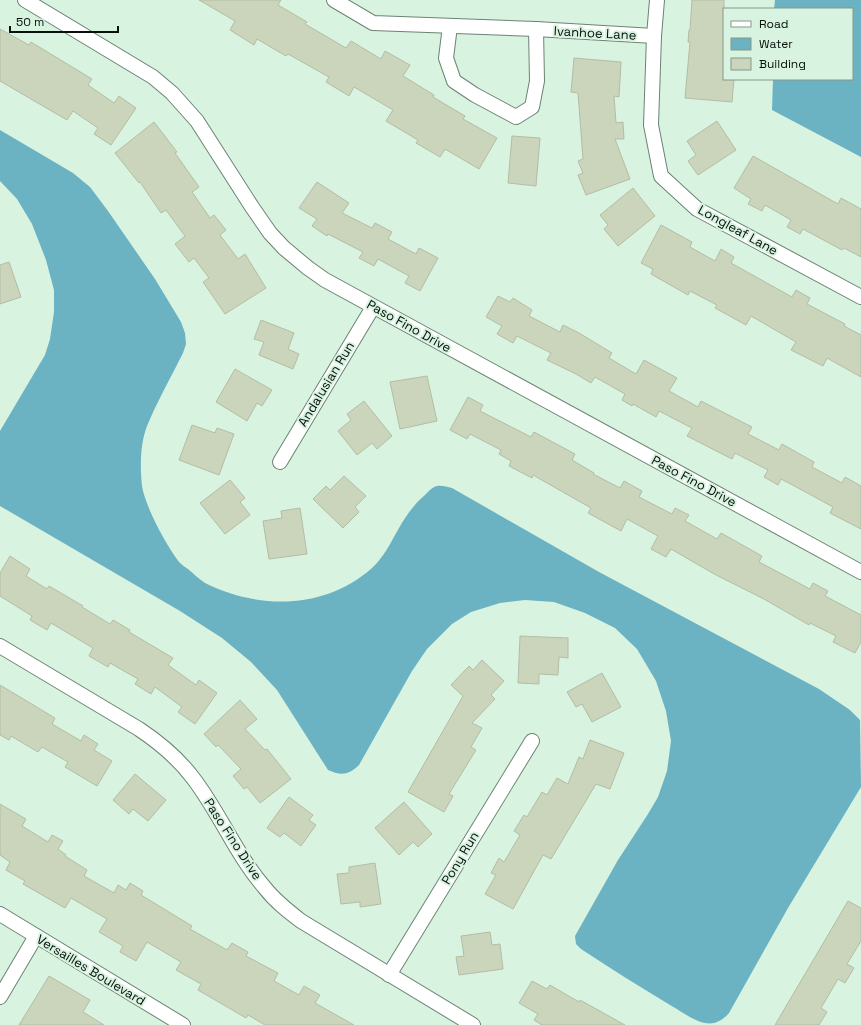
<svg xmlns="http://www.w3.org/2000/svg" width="861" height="1025" font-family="'Space Grotesk',sans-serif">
	<rect width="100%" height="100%" fill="#d9f3e1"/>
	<!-- water -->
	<g fill="#6bb2c2">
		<path d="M775 0H861V157L772 110 773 79H852V9H774Z"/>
		<path d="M0 130 73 173 90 187 108 211 155 279 181 322 185 333 186 344 183 353C171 377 157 402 147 426 140 444 140 467 142 486 145 506 166 545 179 562 182 565 185 567 188 569 194 574 201 581 207 584 261 610 326 609 372 568 384 557 391 542 399 528 406 516 414 504 425 495 428 492 432 487 437 486 442 485 447 487 452 488L599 572 819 689 850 710 860 720 861 787 788 908 729 1013C723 1020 715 1025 705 1023 693 1021 681 1011 670 1005 640 987 610 968 581 949L576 944 575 936 618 860 648 814 658 797 667 771 671 741 666 711 656 681 637 649 615 628 585 613 554 602 525 600 500 603 471 612 452 624 427 649 412 671 359 765C349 775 341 776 328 770L277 690 251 662 222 638 180 611 0 506V431L45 355 50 339 54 312V290L46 260 32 224 17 199 0 181Z"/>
	</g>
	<!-- building -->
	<g fill="#cbd5bc" stroke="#b3bda4">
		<path d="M199 0H281L278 5 307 22 305 24 346 48 351 41 381 59 385 51 410 65 403 76 434 95 433 97 465 116 463 119 497 138 479 169 445 149 440 157 416 143 418 140 386 121 393 110 354 87 349 96 326 82 329 77 288 54 286 56 257 39 254 45 230 30 235 21Z"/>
		<path d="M692 0H724V79H734L732 102 685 98 690 42H688L689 30H690Z"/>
		<path d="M0 29 29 45 31 42 92 79 88 85 114 103 119 96 136 108 111 145 94 134 98 128 73 111 67 120 0 81Z"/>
		<path d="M574 58 621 62 619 97 614 96 616 123 623 122 624 139H615L630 179 586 195 578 175 583 173 578 161 583 159 578 93 571 92Z"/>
		<path d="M717 121 736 150 698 175 688 161 696 155 687 141Z"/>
		<path d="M154 122 177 152 175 153 199 187 192 192 210 218 214 215 226 230 220 235 238 259 245 254 266 288 225 314 203 282 209 278 194 258 189 262 175 244 185 236 166 210 161 213 140 182 139 183 115 153Z"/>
		<path d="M512 136 540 138 536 186 508 183Z"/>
		<path d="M753 156 838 204 841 198 861 209V257L844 248 842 250 803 229 800 234 787 227 791 220 765 205 762 211 748 204 751 199 734 188Z"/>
		<path d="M317 182 349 203 342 213 372 228 375 223 392 232 388 239 416 254 419 248 438 258 420 291 405 283 409 276 378 259 374 266 359 258 363 252 328 234 327 236 312 226 317 219 299 208Z"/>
		<path d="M633 188 655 216 618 246 604 229 608 225 600 215Z"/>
		<path d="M661 225 692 242 690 247 715 261 721 249 734 257 731 263 792 297 796 290 810 298 807 304 845 324 844 326 861 335V377L827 358 823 366 791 350 796 342 751 316 746 325 715 308 717 305 690 291 688 295 651 274 653 269 641 263Z"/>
		<path d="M9 262 21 297 0 304V265Z"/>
		<path d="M498 296 510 302 513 298 532 310 529 316 560 332 563 325 579 333 612 353 609 358 636 374 644 360 677 378 669 391 698 407 701 401 752 427 748 434 779 450 782 444 814 462 812 467 842 483 845 477 861 486V529L830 513 833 507 800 489 781 479 778 485 764 477 768 470 735 453 732 459 687 436 692 428 659 411 656 417 633 404 632 406 622 400 625 394 595 377 591 383 576 374 547 360 551 353 517 336 513 343 497 334 502 326 486 317Z"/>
		<path d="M261 320 294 333 288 349 299 354 293 369 259 355 264 342 254 339Z"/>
		<path d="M235 369 272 390 262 406 257 403 247 421 216 402Z"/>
		<path d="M427 376 437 421 400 429 390 382Z"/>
		<path d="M468 397 483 405 480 411 531 437 534 432 575 454 572 460 594 473 593 474 620 488 624 481 642 491 639 497 672 514 675 508 689 515 685 521 717 539 721 533 762 556 759 562 810 589 813 583 828 591 825 596 861 615V642L855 653 833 642 836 636 810 623 809 625 764 599 716 575 671 549 666 557 651 549 658 536 627 519 621 531 588 513 591 508 533 475 532 478 509 466 511 461 499 454 501 450 470 434 467 439 450 430Z"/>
		<path d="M364 401 392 436 377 449 372 443 357 455 338 431 351 420 347 414Z"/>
		<path d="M192 425 215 433 217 428 234 434 219 475 179 460Z"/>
		<path d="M344 476 366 496 355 507 359 512 343 528 313 499 326 486 330 490Z"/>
		<path d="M230 480 245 498 240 502 250 515 225 534 200 503Z"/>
		<path d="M300 508 307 554 269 559 263 521 282 518 281 511Z"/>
		<path d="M10 556 30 569 26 576 47 589 49 586 83 606 82 607 110 624 113 620 130 630 129 632 173 658 168 665 196 685 199 680 217 693 195 724 178 712 182 707 155 687 151 694 135 684 138 679 110 663 108 667 89 656 93 648 51 623 47 630 30 620 32 616 0 596V573Z"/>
		<path d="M520 636 568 638V658L559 657 558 675 539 674V684L518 683Z"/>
		<path d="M482 660 504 681 491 695 495 699 472 723 482 728 471 747 476 750 449 794 453 796 444 812 408 792 463 696 451 685 469 666 473 670Z"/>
		<path d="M602 673 621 707 592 722 582 704 576 707 567 692Z"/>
		<path d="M0 685 55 718 52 724 81 741 84 735 98 744 94 750 112 761 97 786 65 767 68 762 42 747 38 752 11 736 9 740 0 735Z"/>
		<path d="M240 700 257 719 245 729 265 750 267 749 291 779 260 803 247 787 244 789 233 776 241 769 218 745 216 747 204 734Z"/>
		<path d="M590 740 624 753 610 789 596 784 551 859 543 855 513 909 485 894 496 875 491 873 499 858 504 862 520 835 514 831 524 815 527 817 542 792 547 795 557 778 568 784 579 757 583 759Z"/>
		<path d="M135 774 166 800 148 821 133 809 129 814 113 800Z"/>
		<path d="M289 797 313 815 309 820 316 825 301 846 284 833 280 837 267 828Z"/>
		<path d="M404 802 432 834 418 847 413 842 399 855 375 828Z"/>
		<path d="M0 804 26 819 22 826 48 842 52 835 63 841 58 849 66 855 65 856 87 870 84 876 114 893 118 885 126 890 130 883 143 891 141 895 192 926 190 929 227 950 232 943 248 952 246 956 278 973 274 981 299 995 304 986 320 995 315 1003 354 1025H265L248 1015 246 1018 198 990 201 984 176 970 181 962 147 942 136 961 120 952 123 946 99 932 107 919 71 898 65 908 23 884 25 881 6 870 10 862 0 855Z"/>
		<path d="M375 863 381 904 360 907V902L341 904 337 874 349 873V867Z"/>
		<path d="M848 901 861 908V941L847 964 854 968 845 983 838 979 821 1008 827 1012 819 1025H775Z"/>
		<path d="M490 932 492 945 500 944 503 969 459 975 456 957 464 956 461 936Z"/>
		<path d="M49 976 90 1000 83 1012 104 1025H19Z"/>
		<path d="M532 981 547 989 550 985 579 1002 580 1000 625 1025H542L534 1020 538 1014 519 1003Z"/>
	</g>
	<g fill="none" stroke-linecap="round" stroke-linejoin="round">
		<defs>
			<g id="street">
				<path d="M25 0 153 77 172 93 197 121 252 207 270 233 284 248 308 268 325 280 861 572"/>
				<path d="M334 0 373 23 536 29 654 36"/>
				<path d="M657 0 654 36 651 125 661 176 697 209 861 297"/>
				<path d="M450 26 446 58 454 81 475 95 516 117 532 107 537 81 536 29"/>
				<path d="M280 462 373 307"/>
				<path d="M0 646 139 729C160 743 178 758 193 778 220 813 236 855 265 888 275 901 288 911 301 921L473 1025"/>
				<path d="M0 914 183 1025"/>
				<path d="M389 975 532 741"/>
				<path d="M0 997 36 936"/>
			</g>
		</defs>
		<!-- street casing -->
		<use href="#street" stroke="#6c8373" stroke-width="16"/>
		<!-- street -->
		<use href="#street" stroke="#fff" stroke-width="14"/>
	</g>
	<g text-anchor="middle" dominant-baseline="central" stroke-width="4" stroke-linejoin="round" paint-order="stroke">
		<!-- street labels -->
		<g font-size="13" fill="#07100a" stroke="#d9f3e1">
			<text transform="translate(595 33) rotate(3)">Ivanhoe Lane</text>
			<text transform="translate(738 230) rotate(29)">Longleaf Lane</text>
			<text transform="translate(409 326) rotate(29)">Paso Fino Drive</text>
			<text transform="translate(326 384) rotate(-59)">Andalusian Run</text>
			<text transform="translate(694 481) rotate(28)">Paso Fino Drive</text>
			<text transform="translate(233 839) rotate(57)">Paso Fino Drive</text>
			<text transform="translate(460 858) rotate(-59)">Pony Run</text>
			<text transform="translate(91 970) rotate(31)">Versailles Boulevard</text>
		</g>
	</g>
	<!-- legend -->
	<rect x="723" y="8" width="130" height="72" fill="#d9f3e1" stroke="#85988b"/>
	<rect x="731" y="21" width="20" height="6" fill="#ffffff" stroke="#85988b"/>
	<text x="759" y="28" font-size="12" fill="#07100a">Road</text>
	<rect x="731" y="38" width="20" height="12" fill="#6bb2c2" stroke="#85988b"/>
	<text x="759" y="48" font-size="12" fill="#07100a">Water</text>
	<rect x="731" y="58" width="20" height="12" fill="#cbd5bc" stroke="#85988b"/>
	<text x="759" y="68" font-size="12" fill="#07100a">Building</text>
	<!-- scale -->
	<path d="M10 26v6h108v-6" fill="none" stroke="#07100a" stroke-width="2"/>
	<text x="16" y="26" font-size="12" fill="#07100a" stroke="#d9f3e1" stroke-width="3" paint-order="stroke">50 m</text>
</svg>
